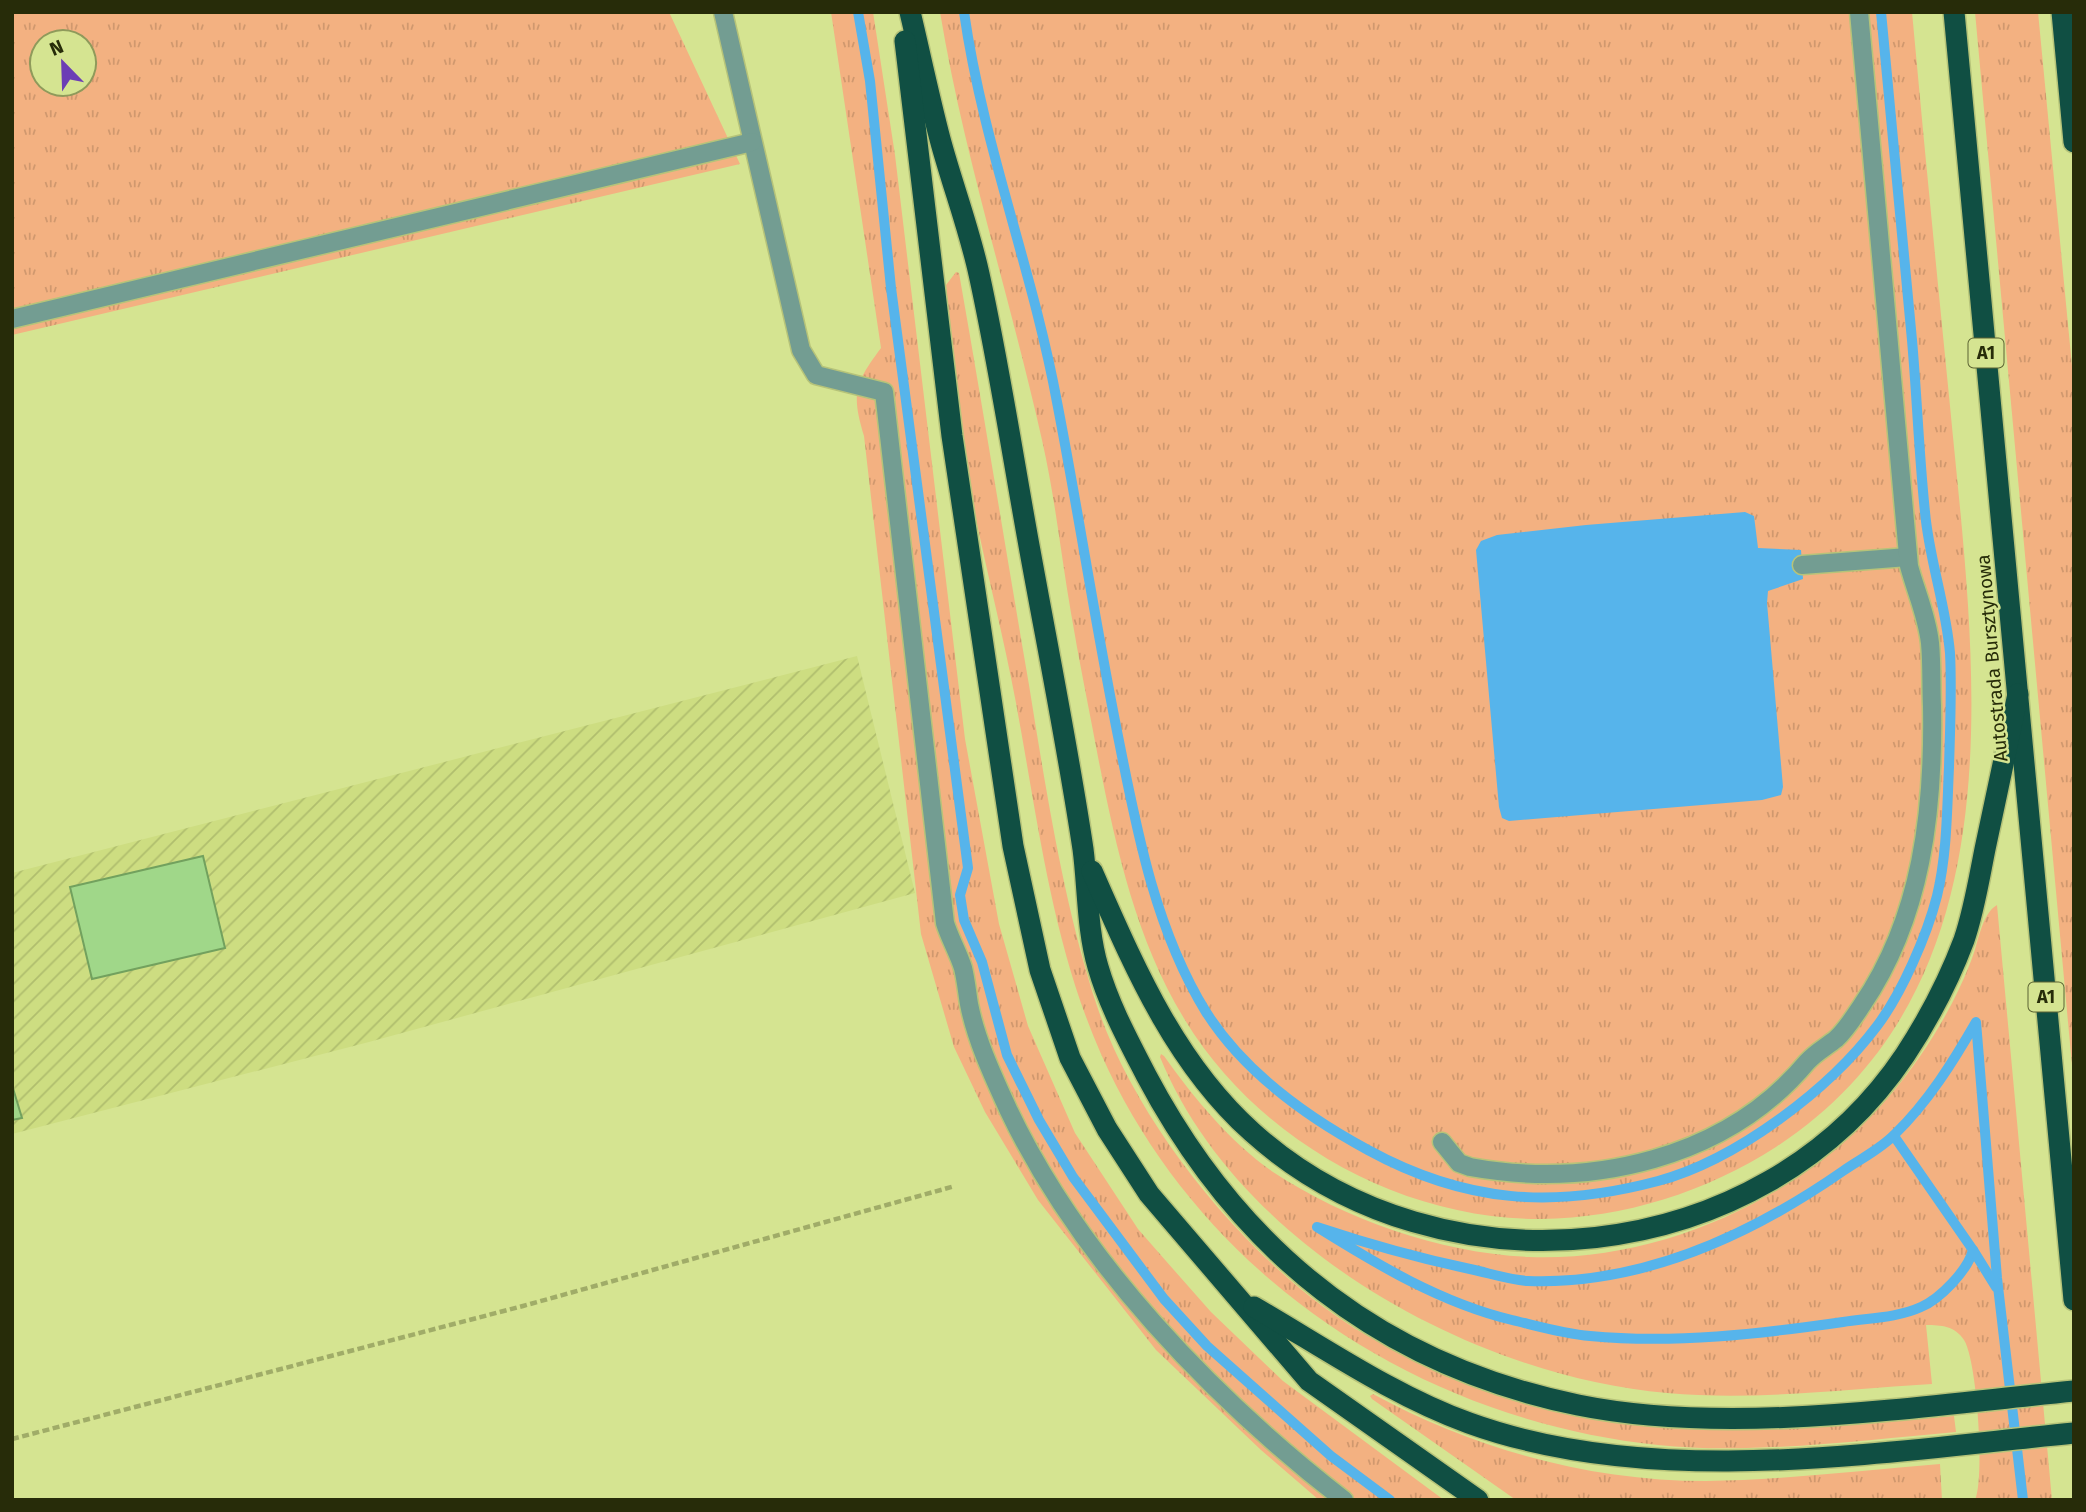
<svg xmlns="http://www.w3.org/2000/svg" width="2086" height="1512" font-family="'Fira Sans',sans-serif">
	<defs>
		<pattern id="industrial-furrows" width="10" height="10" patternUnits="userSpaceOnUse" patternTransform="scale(1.75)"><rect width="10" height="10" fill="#cddd81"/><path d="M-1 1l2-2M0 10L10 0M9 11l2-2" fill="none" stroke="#b0be6e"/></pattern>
		<pattern id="grass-tufts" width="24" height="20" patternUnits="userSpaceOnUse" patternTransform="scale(1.75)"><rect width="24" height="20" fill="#f3b181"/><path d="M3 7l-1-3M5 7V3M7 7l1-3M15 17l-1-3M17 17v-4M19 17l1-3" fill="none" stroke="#d0986e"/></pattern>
	</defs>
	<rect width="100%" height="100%" fill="#d5e491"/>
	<!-- industrial -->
	<path fill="url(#industrial-furrows)" d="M857 656 915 893 369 1042 12 1134V873Z"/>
	<!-- grass -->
	<g fill="url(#grass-tufts)" fill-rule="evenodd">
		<path d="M12 12H669L740 164 12 335ZM42 42H84V84H42Z"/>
		<path d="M831 12H873L895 155 965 739 999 924 1028 1026 1075 1133 1138 1229 1166 1261 1211 1312 1283 1381 1444 1500H1319L1261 1450 1156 1350 1038 1200 985 1112 954 1047 921 934 864 436C851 393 855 383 881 348Z"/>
		<path d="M940 12H1912C1924 144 1937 275 1950 406 1974 661 2026 983 1776 1147 1706 1192 1624 1218 1541 1219 1401 1220 1258 1140 1185 1020 1136 940 1116 848 1098 757 1089 709 1079 661 1071 613 1061 555 1055 497 1042 440 1010 297 964 157 940 12Z"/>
		<path d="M1975 12H2038L2074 387V1087Z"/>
		<path d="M956 272 959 273 970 336C990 452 1009 569 1029 685 1046 790 1064 906 1097 1006 1138 1128 1254 1270 1366 1335 1439 1377 1525 1409 1609 1421 1722 1437 1840 1425 1954 1416L1956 1432C1863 1440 1750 1455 1658 1445 1419 1420 1200 1276 1101 1054 1052 943 1038 821 1016 703 1004 638 987 574 974 509 959 436 952 359 946 285Z"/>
		<path d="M1997 905 2052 1500H1975C1985 1478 1977 1360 1964 1340 1955 1326 1941 1325 1926 1325L1932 1384C1845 1389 1754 1401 1667 1393 1472 1376 1237 1246 1160 1057L1161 1054 1164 1056C1194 1098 1230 1142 1273 1172 1346 1220 1441 1253 1529 1257 1664 1262 1805 1196 1892 1093 1924 1055 1953 1008 1971 961 1978 945 1981 914 1997 905Z"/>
		<path d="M1373 1394C1474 1449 1590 1481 1706 1481 1784 1480 1863 1470 1940 1464L1942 1500H1516L1372 1399 1370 1396Z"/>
	</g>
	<!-- water -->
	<path fill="#56b4eb" d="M1745 512 1754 516 1758 548 1801 550 1803 579 1768 591 1767 603 1783 787 1781 795 1762 800 1509 821 1502 818 1499 807 1476 550 1481 541 1497 535 1586 525Z"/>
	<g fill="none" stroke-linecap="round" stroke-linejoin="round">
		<!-- stream -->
		<g stroke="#56b4eb" stroke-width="10">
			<path d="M858 12 870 81 891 288 968 868 960 895 964 920 982 962 1007 1055 1039 1120 1073 1177 1164 1299 1207 1346 1331 1456 1390 1500"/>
			<path d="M964 12C983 145 1033 271 1057 402 1079 515 1096 628 1119 741 1137 832 1156 931 1206 1012 1244 1072 1307 1117 1368 1150 1465 1203 1553 1209 1658 1181 1736 1160 1829 1090 1877 1026 1902 993 1927 935 1937 896 1947 855 1947 810 1949 767 1950 730 1952 691 1950 653 1946 605 1929 559 1925 512 1919 455 1917 397 1912 340 1902 231 1891 122 1881 12"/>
			<path d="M1894 1136 1973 1250C1968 1270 1940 1299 1921 1307 1897 1318 1868 1318 1843 1322 1760 1334 1674 1344 1590 1336 1564 1334 1537 1326 1512 1320 1441 1303 1378 1265 1317 1227 1368 1244 1418 1258 1470 1269 1489 1273 1509 1280 1528 1281 1642 1285 1751 1235 1843 1171 1860 1159 1881 1149 1895 1134 1928 1102 1953 1062 1976 1022L1997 1278 2023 1500"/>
			<path d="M1973 1250 1996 1287"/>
		</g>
	</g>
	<!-- building -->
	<g fill="#a0d789" stroke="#72a15e" stroke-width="2">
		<path d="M203 856 225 948 92 979 70 887Z"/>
		<path d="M12 1085 22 1118 12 1120Z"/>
	</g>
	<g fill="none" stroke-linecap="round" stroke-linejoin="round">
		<defs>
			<g id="minor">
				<path d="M723 12 801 350 816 375 884 392 945 923C950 939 958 952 963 968 966 980 967 992 969 1004 976 1040 993 1076 1008 1109 1080 1261 1213 1398 1344 1500"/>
				<path d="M12 319 752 142"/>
				<path d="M1802 565 1908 557"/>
				<path d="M1442 1142 1459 1163 1470 1167C1591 1189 1726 1159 1807 1062 1816 1052 1826 1047 1836 1039 1846 1030 1854 1017 1862 1005 1922 917 1934 810 1932 706 1931 685 1932 664 1930 643 1927 616 1916 592 1909 566L1859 12"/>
			</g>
			<g id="highway">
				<path d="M910 12C920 54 929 97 940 139 952 184 969 228 979 274 999 365 1013 458 1030 551 1048 650 1068 749 1083 849 1088 887 1087 930 1098 967 1109 1005 1128 1040 1146 1075 1239 1251 1382 1365 1578 1405 1730 1436 1920 1406 2074 1391"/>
				<path d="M1954 12 2074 1300"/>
				<path d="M2062 12 2074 142"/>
				<path d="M905 41 952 436 1013 846 1040 970 1070 1058 1107 1129 1149 1194 1309 1381 1478 1500"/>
				<path d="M1092 871C1134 966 1174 1062 1252 1132 1441 1302 1762 1269 1905 1055 1928 1020 1949 980 1964 940 1974 911 1979 879 1985 849 1996 798 2007 746 2018 694"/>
				<path d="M1254 1307C1323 1347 1394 1396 1469 1423 1654 1490 1882 1452 2074 1433"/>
			</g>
		</defs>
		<!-- minor casing -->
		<use href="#minor" stroke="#b6c379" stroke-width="21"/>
		<!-- highway casing -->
		<use href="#highway" stroke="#b6c379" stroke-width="24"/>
		<!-- path -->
		<path stroke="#a0ac68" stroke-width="4.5" stroke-dasharray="7 3.5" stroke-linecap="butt" d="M12 1439 523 1306 955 1186"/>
		<!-- minor -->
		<use href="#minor" stroke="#739d92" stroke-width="18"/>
		<!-- highway -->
		<use href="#highway" stroke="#104f43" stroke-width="21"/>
	</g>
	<g text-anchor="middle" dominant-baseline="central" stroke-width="5" stroke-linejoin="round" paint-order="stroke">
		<!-- shield labels -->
		<g fill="#d5e491" stroke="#5b6332" stroke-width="2">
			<rect x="1968.5" y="338.5" width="35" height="29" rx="5"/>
			<rect x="2028.5" y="982.5" width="35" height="29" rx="5"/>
		</g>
		<g font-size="18" font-weight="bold" fill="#272c09">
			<text x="1986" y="353">A1</text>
			<text x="2046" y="997">A1</text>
		</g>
		<!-- street labels -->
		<g font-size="19" fill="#272c09" stroke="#d5e491">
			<text transform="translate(1992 658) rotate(-95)">Autostrada Bursztynowa</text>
		</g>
	</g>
	<!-- border -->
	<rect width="2086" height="1512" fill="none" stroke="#272c09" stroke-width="28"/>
	<!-- north arrow -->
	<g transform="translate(63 63) rotate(337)"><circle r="33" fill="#d5e491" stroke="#8f9a5b" stroke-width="2"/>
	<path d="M0-5L12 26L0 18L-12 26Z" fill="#6c3db5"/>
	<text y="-10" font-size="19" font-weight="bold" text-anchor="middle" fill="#272c09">N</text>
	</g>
</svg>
